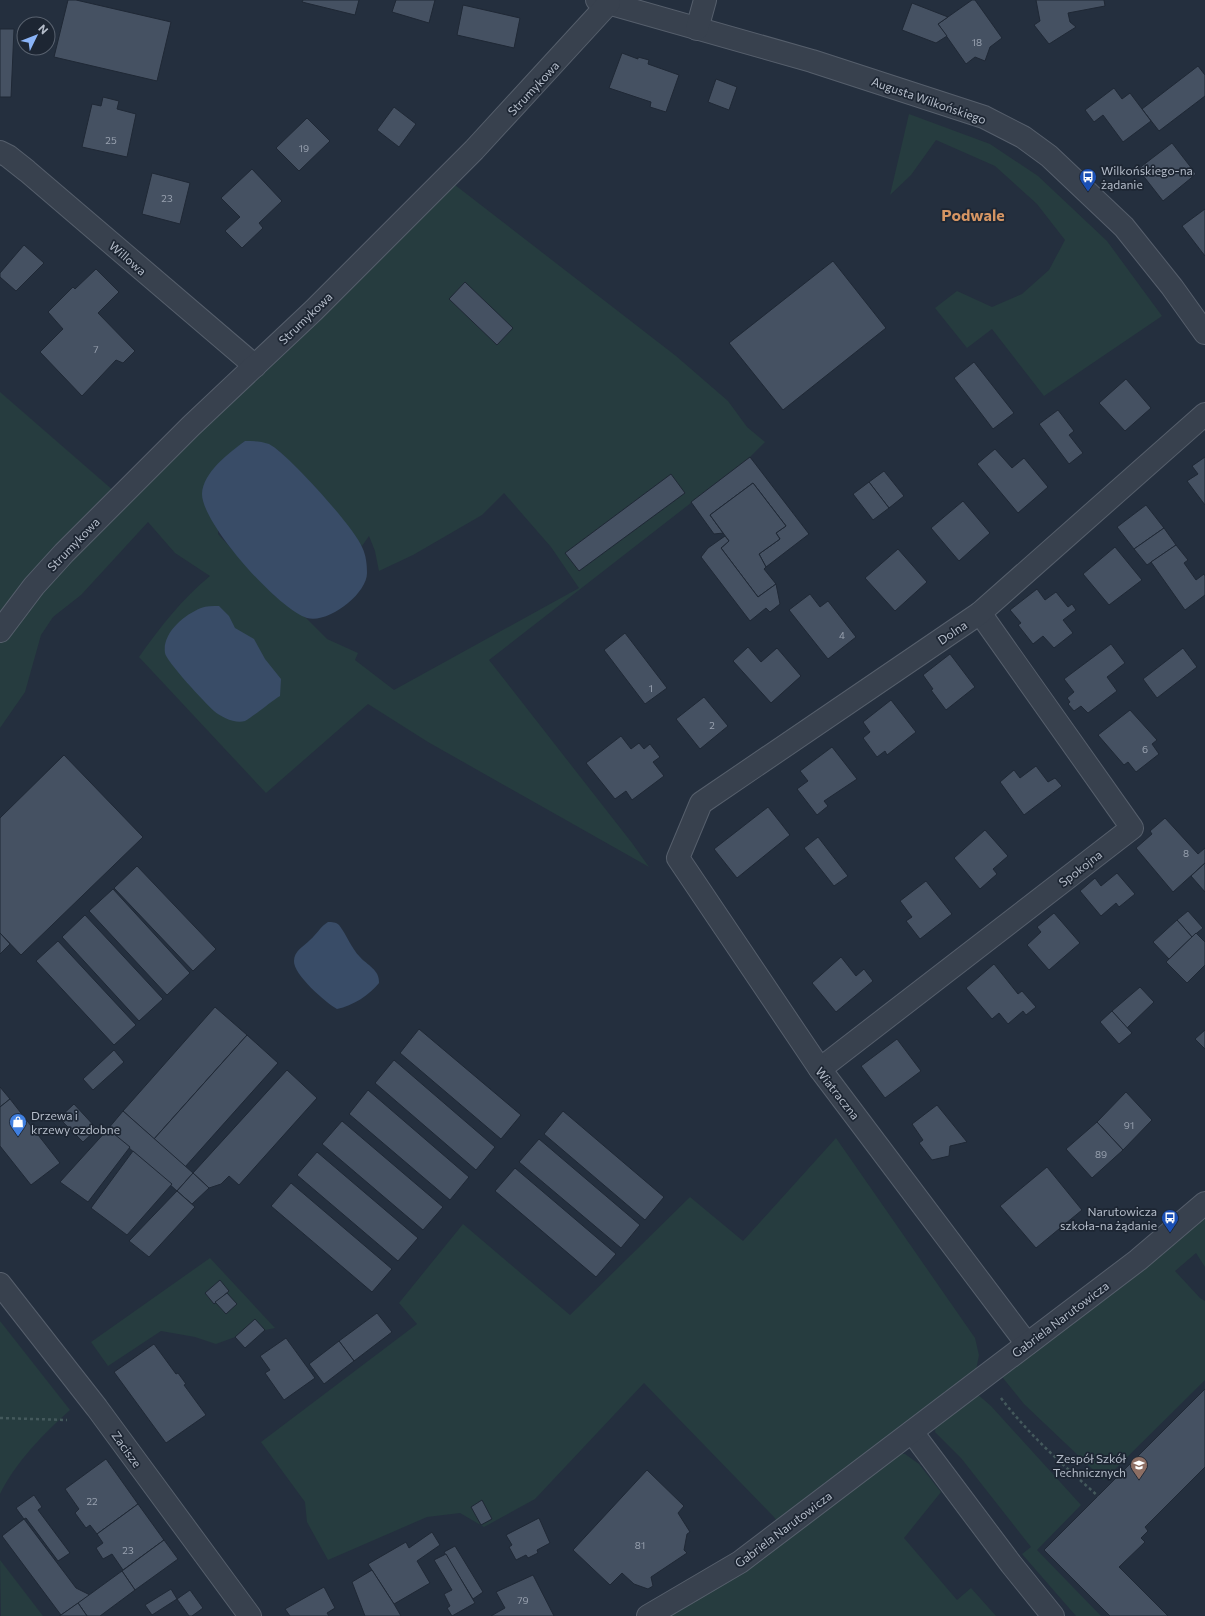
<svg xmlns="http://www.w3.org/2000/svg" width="1205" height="1616" font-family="Commissioner,sans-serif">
	<rect width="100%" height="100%" fill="#242f3e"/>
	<!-- green -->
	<g fill="#263c3f" fill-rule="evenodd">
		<path d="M909 114 990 144 1038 176 1107 241 1162 316 1044 396 992 329 967 348 935 308 957 291 992 307 1022 294 1049 270 1065 240 1037 204 995 166 936 140 911 175 890 195Z"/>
		<path d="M446 178 676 356 728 401 747 427 765 442 750 457 489 660 632 843 649 867 428 742 368 704 266 793 139 657C161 626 181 600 210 576L175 553 148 522 81 595 53 617 41 635 25 692 0 728V631ZM245 441 278 450 315 487 362 546 369 536 375 551 379 571 413 555 482 515 504 493 551 547 579 588 394 690 355 660 358 653 327 639 304 616 275 596 218 534 221 461Z"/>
		<path d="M0 392 115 492 0 611Z"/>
		<path d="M836 1138 975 1338 979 1355 976 1370V1393L991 1406 1081 1505 1037 1550 1101 1616H1076L1022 1554 1031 1547 961 1458 935 1432 937 1413 886 1452 905 1454 919 1464 941 1492 904 1538 957 1600 971 1588 996 1616H655L782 1530 774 1517 644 1383 535 1499 484 1527 460 1513 427 1517 328 1560 307 1522 305 1502 261 1442 417 1324 399 1303 463 1224 570 1315 690 1197 743 1241Z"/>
		<path d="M1205 1203V1267L1196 1253 1175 1271 1200 1298 1205 1301V1380L1104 1480 1024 1404 1003 1378 1006 1360Z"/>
		<path d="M210 1258 275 1328 265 1330 255 1319 235 1337 216 1344 195 1337 161 1331 108 1366 91 1342Z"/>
		<path d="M0 1321 70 1410C44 1433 15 1463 0 1494Z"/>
		<path d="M0 1560 43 1616H1Z"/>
	</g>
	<!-- water -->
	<g fill="#394c67">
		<path d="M245 441C253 441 261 441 269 444 287 453 354 527 362 547 366 555 367 564 367 573 367 594 328 624 307 618 279 610 202 524 202 494 203 472 229 453 245 441Z"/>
		<path d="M219 606 229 616 235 628 254 639 265 659 281 679 280 696C273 700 250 719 245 721 235 724 221 717 214 711 206 704 166 661 165 653 162 633 184 615 201 608 206 606 213 606 219 606Z"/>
		<path d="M328 922C332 922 336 922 339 925 347 935 351 948 360 957 367 965 380 970 379 983 369 995 353 1006 337 1009 326 1003 293 974 294 961 294 951 304 946 310 940 317 934 320 927 328 922Z"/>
	</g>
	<!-- building -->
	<g fill="#455162" stroke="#1f2835">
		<path d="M68 0H76L171 22 157 81 54 57Z"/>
		<path d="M303 0H359L355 15 302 2Z"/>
		<path d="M396 0H435L429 23 392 12Z"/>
		<path d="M972 0H975L1002 38 990 47 985 61 975 57 966 64 938 24Z"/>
		<path d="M1036 0H1104L1105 6 1068 13 1070 22 1076 27 1049 44 1034 25 1040 21Z"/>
		<path d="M912 3 948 17 938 24 947 36 936 43 902 30Z"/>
		<path d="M463 5 520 18 514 48 457 35Z"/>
		<path d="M0 29H14L11 97H0Z"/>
		<path d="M622 53 638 59V57L649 60 648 64 679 75 666 112 650 107 651 102 609 88Z"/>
		<path d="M1198 66 1205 75V96L1159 131 1142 109Z"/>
		<path d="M716 79 737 87 729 110 708 102Z"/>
		<path d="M1114 88 1122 99 1130 93 1151 121 1123 142 1103 115 1094 122 1085 110Z"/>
		<path d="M103 97 119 101 117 109 136 114 127 157 82 147 92 104 101 106Z"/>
		<path d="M394 107 416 124 399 147 377 130Z"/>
		<path d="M307 118 330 141 299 171 276 148Z"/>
		<path d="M1172 143 1196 174 1163 201 1138 169Z"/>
		<path d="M252 169 282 201 259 223 263 228 242 248 225 231 240 217 221 198Z"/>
		<path d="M152 173 190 183 180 224 142 214Z"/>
		<path d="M1205 209V256L1182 226Z"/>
		<path d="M24 245 44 263 16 291 0 277V273Z"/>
		<path d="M833 261 886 328 783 410 729 343Z"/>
		<path d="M96 269 119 292 98 313 135 351 123 363 116 360 82 396 40 352 63 329 48 312 73 287 75 289Z"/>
		<path d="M465 282 513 328 497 345 449 299Z"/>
		<path d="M974 362 1014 413 993 429 954 378Z"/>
		<path d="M1126 379 1151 408 1125 431 1099 403Z"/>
		<path d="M1058 410 1074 431 1069 435 1083 453 1069 464 1039 424Z"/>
		<path d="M995 449 1012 468 1024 458 1048 487 1018 513 977 464Z"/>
		<path d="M750 457 809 534 766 567 759 554 780 539 776 533 786 526 753 483 710 515 723 533 714 534 691 502Z"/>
		<path d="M1205 457V505L1187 481 1198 474 1192 466Z"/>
		<path d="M884 471 904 496 889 508 869 482Z"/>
		<path d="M671 474 685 493 579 571 565 553Z"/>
		<path d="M869 482 889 508 873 520 853 494Z"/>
		<path d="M753 483 786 526 776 533 780 539 759 554 766 567 764 569 776 584 758 597 721 548 729 541 710 515Z"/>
		<path d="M963 501 990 533 959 561 931 528Z"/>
		<path d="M1146 505 1164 528 1134 549 1117 527Z"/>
		<path d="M1164 528 1176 545 1147 565 1134 549Z"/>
		<path d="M725 536 729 541 721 548 758 597 776 584 780 604 770 612 766 608 750 621 701 557 708 548Z"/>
		<path d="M1176 545 1188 560 1184 563 1196 580 1204 574 1205 576V595L1185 610 1151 562Z"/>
		<path d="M1115 547 1142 580 1109 605 1083 574Z"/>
		<path d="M898 549 927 582 895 611 865 578Z"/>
		<path d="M1037 589 1045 600 1056 592 1068 607 1072 604 1076 610 1063 620 1073 633 1054 648 1043 636 1033 644 1018 625 1021 623 1010 610Z"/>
		<path d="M810 594 820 607 828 601 856 637 828 659 789 610Z"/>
		<path d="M625 633 667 688 645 704 604 650Z"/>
		<path d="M1111 644 1125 663 1107 677 1117 691 1088 713 1081 706 1074 711 1068 704 1070 702 1067 698 1074 692 1064 679Z"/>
		<path d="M748 647 761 662 777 648 801 676 771 703 733 661Z"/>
		<path d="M1183 648 1197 667 1157 698 1143 679Z"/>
		<path d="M950 654 975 687 946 710 931 690 933 689 923 675Z"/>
		<path d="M704 697 728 726 700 749 676 719Z"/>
		<path d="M891 700 916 732 887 755 885 751 877 757 863 738 870 732 863 722Z"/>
		<path d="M1130 710 1157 740 1152 744 1159 754 1136 772 1128 762 1124 765 1098 735Z"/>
		<path d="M621 736 631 749 639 743 644 749 650 744 660 757 653 762 664 776 632 800 626 791 615 799 586 763Z"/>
		<path d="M832 747 857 779 824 801 828 806 817 815 797 789 808 781 800 771Z"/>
		<path d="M64 755 143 837 21 955 0 933V818Z"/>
		<path d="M1036 766 1048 782 1055 778 1062 786 1024 815 1000 782 1014 770 1020 778Z"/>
		<path d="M768 807 790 835 737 878 714 849Z"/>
		<path d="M1165 818 1198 854 1205 848V863L1173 892 1136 848 1152 834 1150 831Z"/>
		<path d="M985 830 1008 856 993 869 997 874 980 889 954 858Z"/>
		<path d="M818 837 848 876 834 886 804 848Z"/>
		<path d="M1205 863V892L1191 876Z"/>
		<path d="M137 866 216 949 193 971 114 888Z"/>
		<path d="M1117 873 1135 894 1119 907 1116 903 1101 916 1080 891 1095 878 1101 886Z"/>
		<path d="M926 881 952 914 920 939 906 921 912 917 900 901Z"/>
		<path d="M113 889 190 973 167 995 89 911Z"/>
		<path d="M1188 911 1203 928 1192 937 1177 920Z"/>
		<path d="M1054 913 1080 943 1049 970 1027 945 1041 932 1037 927Z"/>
		<path d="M85 915 163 999 139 1021 62 937Z"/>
		<path d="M1177 920 1192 937 1169 959 1153 942Z"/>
		<path d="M0 933 10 944 0 954Z"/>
		<path d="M1196 933 1205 942V965L1187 983 1166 962Z"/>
		<path d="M58 941 136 1025 114 1045 36 961Z"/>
		<path d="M841 957 856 976 864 969 873 981 836 1012 812 983Z"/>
		<path d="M994 964 1018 994 1022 991 1036 1007 1026 1015 1023 1011 1008 1024 999 1013 992 1019 966 988Z"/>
		<path d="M1140 987 1154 1002 1127 1028 1112 1011Z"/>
		<path d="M215 1007 247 1035 154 1139 123 1111Z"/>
		<path d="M1112 1011 1132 1033 1119 1044 1100 1022Z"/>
		<path d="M419 1029 521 1115 501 1139 400 1053Z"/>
		<path d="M1205 1030V1049L1195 1039Z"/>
		<path d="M247 1035 278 1063 185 1167 154 1139Z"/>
		<path d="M897 1039 921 1071 885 1098 861 1066Z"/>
		<path d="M114 1050 124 1062 93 1090 83 1079Z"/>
		<path d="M394 1060 495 1147 476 1170 375 1083Z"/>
		<path d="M287 1070 317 1098 239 1185 229 1176 221 1184 209 1188 193 1173Z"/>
		<path d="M0 1087 10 1099 0 1107Z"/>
		<path d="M368 1090 469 1177 450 1200 349 1114Z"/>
		<path d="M1126 1092 1152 1120 1123 1150 1097 1122Z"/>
		<path d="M10 1099 60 1163 31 1185 0 1146V1107Z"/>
		<path d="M74 1104 97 1129 83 1142 59 1118Z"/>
		<path d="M937 1105 967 1142 950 1146 949 1156 932 1160 919 1143 923 1140 912 1124Z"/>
		<path d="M123 1111 193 1173 177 1191 108 1129Z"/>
		<path d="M563 1111 664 1197 645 1220 544 1134Z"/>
		<path d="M342 1121 443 1207 423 1230 322 1144Z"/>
		<path d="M1097 1122 1123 1150 1092 1178 1066 1149Z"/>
		<path d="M108 1129 130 1147 88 1202 60 1182Z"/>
		<path d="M539 1139 640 1225 621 1248 519 1162Z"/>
		<path d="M133 1151 172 1184 127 1235 91 1208Z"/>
		<path d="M317 1152 418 1238 398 1261 297 1175Z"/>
		<path d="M1047 1167 1082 1210 1036 1248 1000 1206Z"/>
		<path d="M515 1168 616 1254 596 1277 495 1191Z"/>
		<path d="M193 1173 209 1188 192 1204 177 1191Z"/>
		<path d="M291 1183 392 1269 372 1292 271 1206Z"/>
		<path d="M177 1191 195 1207 149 1257 129 1241Z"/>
		<path d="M220 1280 229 1291 214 1304 205 1293Z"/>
		<path d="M227 1293 237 1304 226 1314 215 1302Z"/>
		<path d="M377 1313 392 1332 354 1361 339 1341Z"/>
		<path d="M255 1319 265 1330 245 1348 235 1337Z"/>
		<path d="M286 1338 315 1378 284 1400 265 1373 270 1370 260 1356Z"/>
		<path d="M339 1341 354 1361 324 1384 309 1364Z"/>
		<path d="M154 1344 176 1374 178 1373 186 1384 184 1385 206 1415 166 1443 114 1372Z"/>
		<path d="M1205 1389V1467L1145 1527 1148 1531 1141 1538 1145 1542 1119 1567 1168 1616H1110L1044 1550Z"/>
		<path d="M106 1459 138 1504 97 1534 90 1525 86 1528 75 1513 79 1509 65 1489Z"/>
		<path d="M647 1470 684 1506 678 1513 690 1532 687 1534 684 1550 687 1553 651 1577 653 1586 648 1589 634 1584 622 1573 610 1585 573 1550Z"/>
		<path d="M34 1495 42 1507 38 1510 70 1553 58 1561 26 1518 24 1519 16 1508Z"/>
		<path d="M482 1500 492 1519 481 1525 471 1507Z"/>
		<path d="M138 1504 164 1540 123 1570 112 1554 103 1559 96 1548 103 1543 97 1534Z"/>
		<path d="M539 1518 550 1543 537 1550 538 1553 528 1558 526 1555 516 1560 509 1547 512 1545 506 1535Z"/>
		<path d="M24 1519 76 1588 90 1595 61 1615 2 1536Z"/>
		<path d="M432 1532 440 1545 417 1561 430 1583 394 1604 368 1564 406 1542 409 1548Z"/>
		<path d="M164 1540 178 1559 135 1590 122 1571Z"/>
		<path d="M455 1546 483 1592 473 1599 444 1552Z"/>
		<path d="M446 1554 475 1603 452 1616 447 1608 450 1606 444 1594 452 1590 434 1560Z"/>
		<path d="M372 1570 394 1604 401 1616H365L352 1582Z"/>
		<path d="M122 1571 135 1590 100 1616H87L78 1603Z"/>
		<path d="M533 1575 554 1616H491L505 1608 496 1592Z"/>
		<path d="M324 1587 335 1608 327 1613 329 1616H290L285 1609Z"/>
		<path d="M171 1589 177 1599 152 1615 145 1605Z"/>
		<path d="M190 1590 203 1608 192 1616H189L177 1599Z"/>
		<path d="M78 1603 87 1616H59L61 1615Z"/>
	</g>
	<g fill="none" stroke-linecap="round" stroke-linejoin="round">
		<defs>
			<g id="minor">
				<path d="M597 0 812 61 984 117 1023 137 1049 156 1124 227 1172 287 1205 333"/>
				<path d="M697 29 705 0"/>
				<path d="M0 152 8 156 27 171 255 366"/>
				<path d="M0 631 34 586 64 553 191 426 314 310 474 150 609 3"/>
				<path d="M820 1069 1132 828 980 613"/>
				<path d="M0 1284 97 1408 250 1616"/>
				<path d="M1027 1344 820 1069 678 858 701 803 980 613 1205 414"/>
				<path d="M912 1432 1011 1564 1053 1616"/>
				<path d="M648 1616 740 1562 1138 1260 1205 1203"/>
			</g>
		</defs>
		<!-- minor casing -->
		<use href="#minor" stroke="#565f6c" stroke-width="24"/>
		<!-- path -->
		<g stroke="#44595c" stroke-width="2.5" stroke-dasharray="3 3" stroke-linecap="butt">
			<path d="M1001 1398C1028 1434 1064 1466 1098 1496"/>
			<path d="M0 1418 67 1420"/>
		</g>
		<!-- minor -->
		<use href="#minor" stroke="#38414e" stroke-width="22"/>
	</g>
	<!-- icons -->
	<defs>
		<symbol id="bus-pin" viewBox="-11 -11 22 30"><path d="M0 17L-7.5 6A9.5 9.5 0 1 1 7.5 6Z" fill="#1a4fb4" stroke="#1d2633"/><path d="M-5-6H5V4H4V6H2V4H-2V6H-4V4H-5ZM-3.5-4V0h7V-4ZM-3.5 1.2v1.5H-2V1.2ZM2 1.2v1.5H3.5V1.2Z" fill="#fff"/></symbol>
		<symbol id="shop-pin" viewBox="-11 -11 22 30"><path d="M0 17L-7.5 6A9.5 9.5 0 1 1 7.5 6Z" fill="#3f7fe0" stroke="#1d2633"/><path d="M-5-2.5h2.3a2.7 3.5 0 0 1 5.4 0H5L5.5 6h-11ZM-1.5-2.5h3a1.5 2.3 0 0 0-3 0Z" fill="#fff"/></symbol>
		<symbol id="school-pin" viewBox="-11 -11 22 30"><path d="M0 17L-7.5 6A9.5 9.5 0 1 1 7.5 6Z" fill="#8d6e63" stroke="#1d2633"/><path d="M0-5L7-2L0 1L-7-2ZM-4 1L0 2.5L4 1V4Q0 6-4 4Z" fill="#fff"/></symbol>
	</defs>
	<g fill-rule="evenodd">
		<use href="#bus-pin" x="1078" y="167" width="20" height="27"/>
		<use href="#shop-pin" x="8" y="1112" width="20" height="27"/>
		<use href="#bus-pin" x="1160" y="1208" width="20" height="27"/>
		<use href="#school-pin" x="1129" y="1455" width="20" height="27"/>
	</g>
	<g text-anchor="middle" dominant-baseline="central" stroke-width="3.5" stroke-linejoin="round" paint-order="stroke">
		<!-- number labels -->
		<g font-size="10" fill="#98a1af">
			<text x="977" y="42">18</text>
			<text x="111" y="140">25</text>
			<text x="304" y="148">19</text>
			<text x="167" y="198">23</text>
			<text x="96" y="349">7</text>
			<text x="842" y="635">4</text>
			<text x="651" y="688">1</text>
			<text x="712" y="725">2</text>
			<text x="1145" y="749">6</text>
			<text x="1186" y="853">8</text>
			<text x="1129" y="1125">91</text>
			<text x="1101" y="1154">89</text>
			<text x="92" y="1501">22</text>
			<text x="640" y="1545">81</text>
			<text x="128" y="1550">23</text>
			<text x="523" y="1600">79</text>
		</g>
		<!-- street labels -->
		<g font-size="12" fill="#b4bcc9" stroke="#1d2633">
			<text transform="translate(533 88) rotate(-47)">Strumykowa</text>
			<text transform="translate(929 100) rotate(19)">Augusta Wilkońskiego</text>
			<text transform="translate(128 258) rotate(41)">Willowa</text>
			<text transform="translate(305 318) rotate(-44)">Strumykowa</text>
			<text transform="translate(73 544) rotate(-46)">Strumykowa</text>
			<text transform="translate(952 632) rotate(-34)">Dolna</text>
			<text transform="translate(1080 868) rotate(-38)">Spokojna</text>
			<text transform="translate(838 1093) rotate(52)">Wiatraczna</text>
			<text transform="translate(1060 1319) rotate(-37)">Gabriela Narutowicza</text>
			<text transform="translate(127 1449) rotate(54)">Zacisze</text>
			<text transform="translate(783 1529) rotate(-37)">Gabriela Narutowicza</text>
		</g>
		<!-- poi labels -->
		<g font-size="12" fill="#b4bcc9" stroke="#1d2633" text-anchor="start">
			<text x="1101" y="170">Wilkońskiego-na<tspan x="1101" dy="14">żądanie</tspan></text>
			<text x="31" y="1115">Drzewa i<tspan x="31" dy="14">krzewy ozdobne</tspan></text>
			<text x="1157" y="1211" text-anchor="end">Narutowicza<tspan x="1157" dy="14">szkoła-na żądanie</tspan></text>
			<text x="1126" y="1458" text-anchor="end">Zespół Szkół<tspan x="1126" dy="14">Technicznych</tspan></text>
		</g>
		<!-- district labels -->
		<g font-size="16" font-weight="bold" fill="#d59563" stroke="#1d2633">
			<text x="973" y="214">Podwale</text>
		</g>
	</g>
	<!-- north arrow -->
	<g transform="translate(36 36) rotate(47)"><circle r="19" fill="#1d2633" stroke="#59626f"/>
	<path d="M0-3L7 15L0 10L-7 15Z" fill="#8ab4f8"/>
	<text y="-6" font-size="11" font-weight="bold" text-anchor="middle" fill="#b4bcc9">N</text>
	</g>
</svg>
